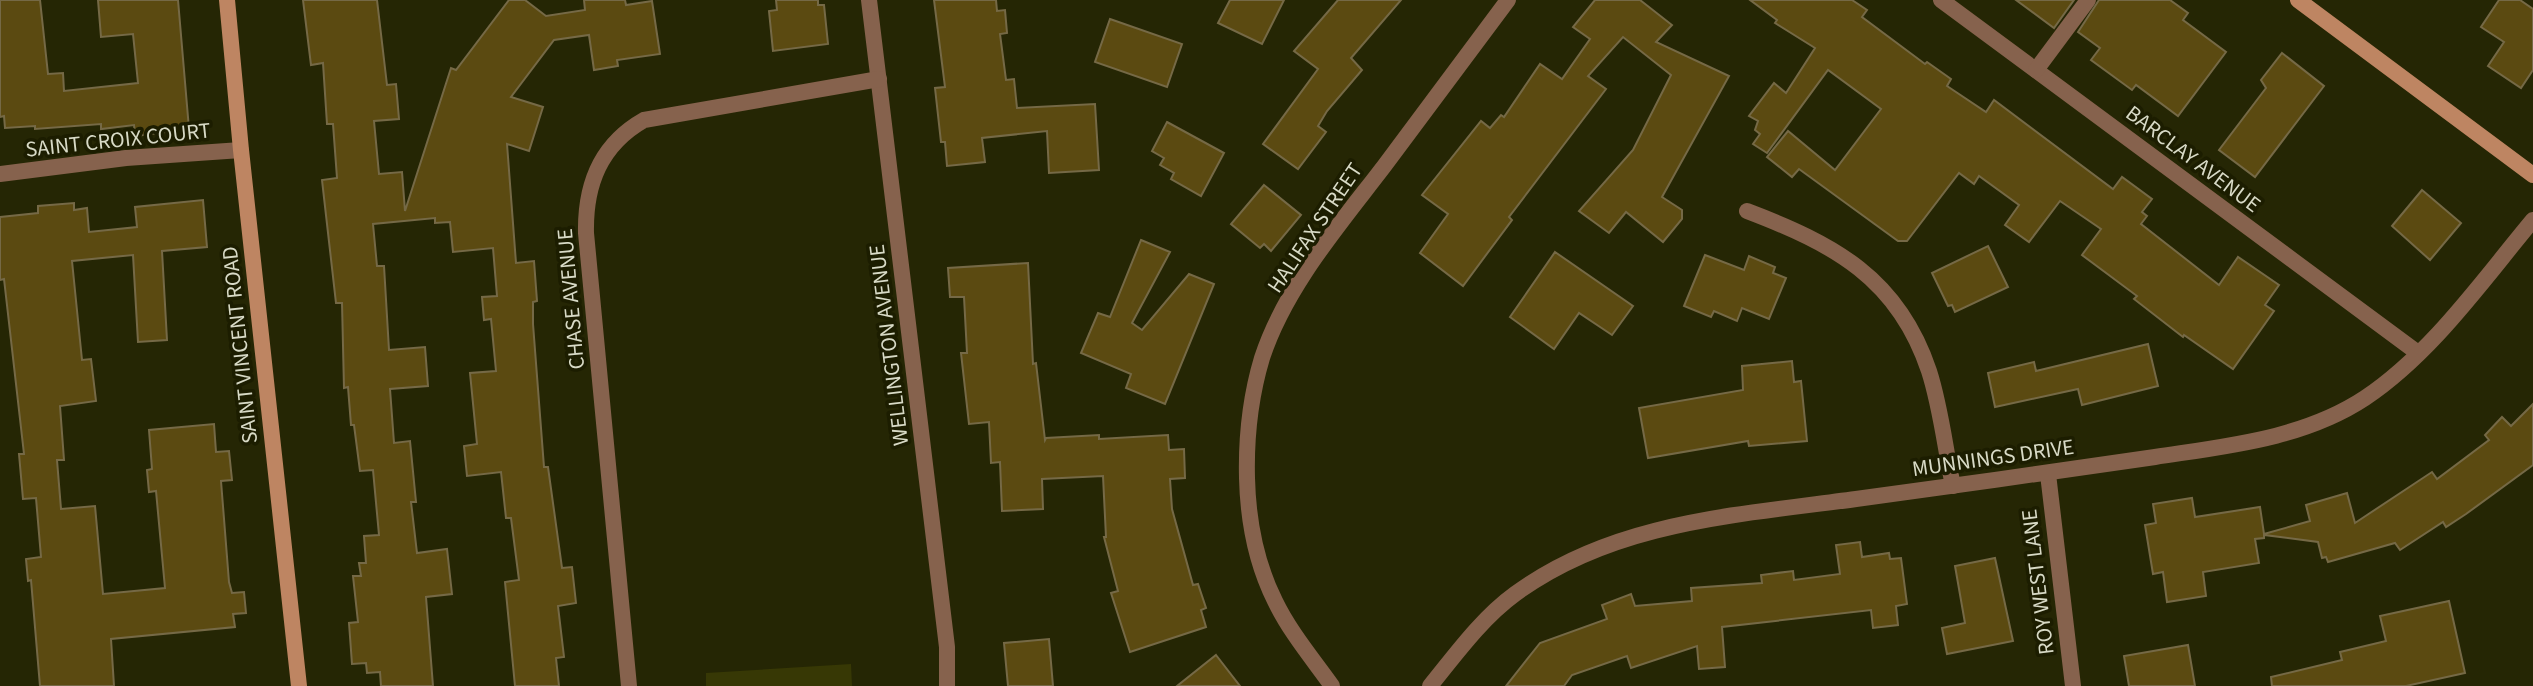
<svg xmlns="http://www.w3.org/2000/svg" width="2533" height="686" font-family="'Source Sans 3',sans-serif">
	<rect width="100%" height="100%" fill="#252604"/>
	<!-- green -->
	<path fill="#373805" d="M851 664 852 686H706V673Z"/>
	<!-- building -->
	<g fill="#5b4a11" stroke="#756946" stroke-width="2">
		<path d="M0 0H40L48 74 63 73 64 91 138 83 133 34 101 37 98 0H178L189 129 135 136 134 125 101 129V124L35 129V126L5 128 4 116 0 117Z"/>
		<path d="M303 0H377L387 85 396 84 399 119 374 121 379 174 402 172 405 211 451 68 456 70 509 0H525L546 16 585 10 584 0H625L626 5 652 1 660 54 617 60 618 66 594 70 589 35 554 40 511 97 543 107 529 151 507 144 516 263 534 261 537 301 533 302V324L544 467H548L562 568 572 567 576 603 558 606 564 657 556 658 559 686H515L505 582 519 580 511 518H506L501 472 467 476 464 446 477 444 470 373 496 371 491 319 484 320 482 297 497 296 493 248 453 252 450 222 435 223V218L373 224 377 266H384L389 350 425 347 428 386 390 389 394 443 410 441 416 502H411L417 553 447 549 452 594 426 597 433 686H381L380 672 367 673 366 663 352 664 349 623 358 622 353 576H361L359 563H366L364 536 379 535 373 470 360 471 354 425H351L348 387 344 388 342 303H336L322 180 337 178 333 124H327L323 63 311 65Z"/>
		<path d="M776 0H818V5H824L828 44 773 51 769 11 777 10Z"/>
		<path d="M934 0H996L997 11 1005 10 1007 33 1000 34 1006 80 1014 79 1017 108 1095 104 1099 170 1049 173 1047 131 982 138 985 162 947 166 945 142H941L935 88 945 87Z"/>
		<path d="M1230 0H1284L1262 44 1218 23Z"/>
		<path d="M1338 0H1401L1351 58 1362 70 1327 111 1318 126 1326 132 1298 169 1263 144 1318 69 1294 51Z"/>
		<path d="M1595 0H1640L1672 25 1656 42 1729 76 1662 197 1682 210V219L1663 242 1626 212 1609 233 1579 211 1633 150 1671 75 1623 37 1588 76 1606 89 1509 217 1512 220 1463 286 1420 253 1448 214 1422 195 1481 121 1490 128 1501 115 1504 117 1540 64 1562 79 1590 39 1573 27Z"/>
		<path d="M1750 0H1852L1867 10 1862 17 1925 64 1927 62 1951 79 1947 86 1986 112 1994 100 2113 189 2122 177 2152 199 2142 212 2147 216 2141 224 2219 285 2238 257 2279 285 2265 305 2274 311 2233 369 2184 335 2183 337 2134 299 2137 296 2082 255 2101 229 2060 201 2029 242 2005 225 2019 205 1979 176 1974 184 1959 173 1907 241H1898L1799 169 1792 177 1767 157 1788 131 1835 170 1881 109 1828 70 1767 153 1753 144 1760 134 1755 130 1758 121 1749 116 1774 83 1786 93 1815 48 1775 23 1777 20Z"/>
		<path d="M2016 0H2074L2054 28Z"/>
		<path d="M2099 0H2170L2188 13 2183 20 2226 52 2178 116 2136 85 2132 90 2091 60 2100 48 2078 32Z"/>
		<path d="M2499 0H2520L2533 9V70L2521 88 2488 66 2504 42 2481 27Z"/>
		<path d="M1110 19 1182 44 1167 87 1095 62Z"/>
		<path d="M2282 53 2324 86 2255 177 2219 150 2266 88 2261 80Z"/>
		<path d="M1167 122 1224 153 1201 196 1171 179 1174 173 1160 165 1164 158 1152 151Z"/>
		<path d="M1264 185 1301 215 1271 251 1264 244 1260 248 1231 224Z"/>
		<path d="M2422 190 2461 223 2430 260 2392 226Z"/>
		<path d="M203 200 207 247 162 251 167 340 138 342 133 255 72 261 82 360 91 359 96 401 60 406 64 460H57L61 509 95 506 103 594 165 588 156 491 149 492 147 470 152 469 149 430 214 424 216 452 229 451 232 480 221 481 229 582 232 593 244 592 246 613 233 614 235 627 111 639 114 686H40L31 580 28 581 26 559 41 557 36 498 23 499 19 454H24L4 279 0 280V217L38 213V206L74 203V210L87 208 89 232 137 227 135 207Z"/>
		<path d="M1141 240 1170 252 1132 323 1142 330 1189 274 1214 284 1165 404 1126 388 1131 374 1081 353 1098 313 1110 317Z"/>
		<path d="M1988 246 2008 287 1955 312 1952 305 1948 306 1932 273Z"/>
		<path d="M1555 252 1633 306 1612 335 1579 313 1554 349 1510 317Z"/>
		<path d="M1705 255 1744 270 1749 256 1775 267 1773 273 1786 278 1769 319 1742 308 1737 321 1714 311 1711 317 1684 306Z"/>
		<path d="M1028 263 1033 364 1036 363 1045 440 1046 438 1099 435V439L1168 435 1169 450 1184 449 1185 478 1170 479 1172 509 1193 585 1198 584 1206 608 1201 610 1206 627 1130 652 1111 593 1118 591 1104 537H1106L1103 476 1042 479 1043 509 1002 511 1000 462 991 463 989 422 969 424 961 353H967L964 297H950L948 268Z"/>
		<path d="M2148 344 2158 386 2082 405 2078 389 1995 407 1988 373 2034 362 2036 371Z"/>
		<path d="M1792 361 1794 382 1801 381 1807 441 1749 446 1748 441 1648 458 1639 408 1743 390 1742 366Z"/>
		<path d="M2533 404V465L2466 514 2446 527 2443 522 2400 550 2395 543 2328 562 2326 557 2322 558 2318 542 2264 535V538L2255 539 2259 563 2203 572 2206 596 2167 602 2163 572 2153 574 2145 525 2156 523 2153 504 2192 498 2195 517 2260 507 2264 534 2310 521 2306 505 2347 493 2355 523 2432 472 2437 479 2489 440 2485 435 2502 417 2511 426Z"/>
		<path d="M1860 542 1862 557 1889 553 1890 559 1901 558 1907 604 1896 606 1898 625 1873 628 1871 610 1722 627 1725 667 1699 669 1697 646 1631 668 1627 656 1572 675 1564 686H1506L1540 643 1607 619 1602 605 1631 594 1635 606 1692 601 1691 588 1762 583 1761 575 1793 571 1794 580 1840 574 1836 545Z"/>
		<path d="M1995 558 2013 641 1947 654 1942 628 1965 623 1955 566Z"/>
		<path d="M2449 601 2465 673 2406 686H2272L2271 677 2342 660 2340 652 2386 641 2380 616Z"/>
		<path d="M1049 639 1053 686H1008L1004 643Z"/>
		<path d="M2188 645 2195 686H2129L2124 656Z"/>
		<path d="M1216 655 1240 686H1177Z"/>
	</g>
	<g fill="none" stroke-linecap="round" stroke-linejoin="round">
		<!-- street -->
		<g stroke="#86624d" stroke-width="16">
			<path d="M869 0 947 647V686"/>
			<path d="M1941 0 2418 353"/>
			<path d="M2036 70 2088 0"/>
			<path d="M0 174 126 158 241 150"/>
			<path d="M1747 211C1834 244 1898 278 1929 371 1941 408 1945 448 1953 486"/>
			<path d="M2048 474 2073 686"/>
			<path d="M629 686 586 233C585 185 600 145 644 120L879 79"/>
			<path d="M1332 686C1312 658 1290 632 1275 601 1256 563 1248 520 1247 478 1246 437 1250 398 1262 358 1285 287 1340 224 1385 165 1426 110 1467 55 1508 0"/>
			<path d="M1430 686C1456 654 1482 618 1515 594 1614 521 1739 515 1856 499 1956 485 2055 472 2155 457 2226 446 2303 439 2365 398 2432 353 2482 281 2533 220"/>
		</g>
		<!-- secondary -->
		<g stroke="#be8562" stroke-width="16">
			<path d="M227 0 241 150 299 686"/>
			<path d="M2298 0 2533 175"/>
		</g>
	</g>
	<g text-anchor="middle" dominant-baseline="central" stroke-width="7" stroke-linejoin="round" paint-order="stroke">
		<!-- street labels -->
		<g font-size="22" fill="#d8dac6" stroke="#1c1d00">
			<text transform="translate(118 140) rotate(-6)">SAINT CROIX COURT</text>
			<text transform="translate(2193 159) rotate(37)">BARCLAY AVENUE</text>
			<text transform="translate(1315 228) rotate(-56)">HALIFAX STREET</text>
			<text transform="translate(571 299) rotate(-95)">CHASE AVENUE</text>
			<text transform="translate(240 345) rotate(-96)">SAINT VINCENT ROAD</text>
			<text transform="translate(889 345) rotate(-97)">WELLINGTON AVENUE</text>
			<text transform="translate(1993 458) rotate(-8)">MUNNINGS DRIVE</text>
			<text transform="translate(2038 582) rotate(-97)">ROY WEST LANE</text>
		</g>
	</g>
</svg>
